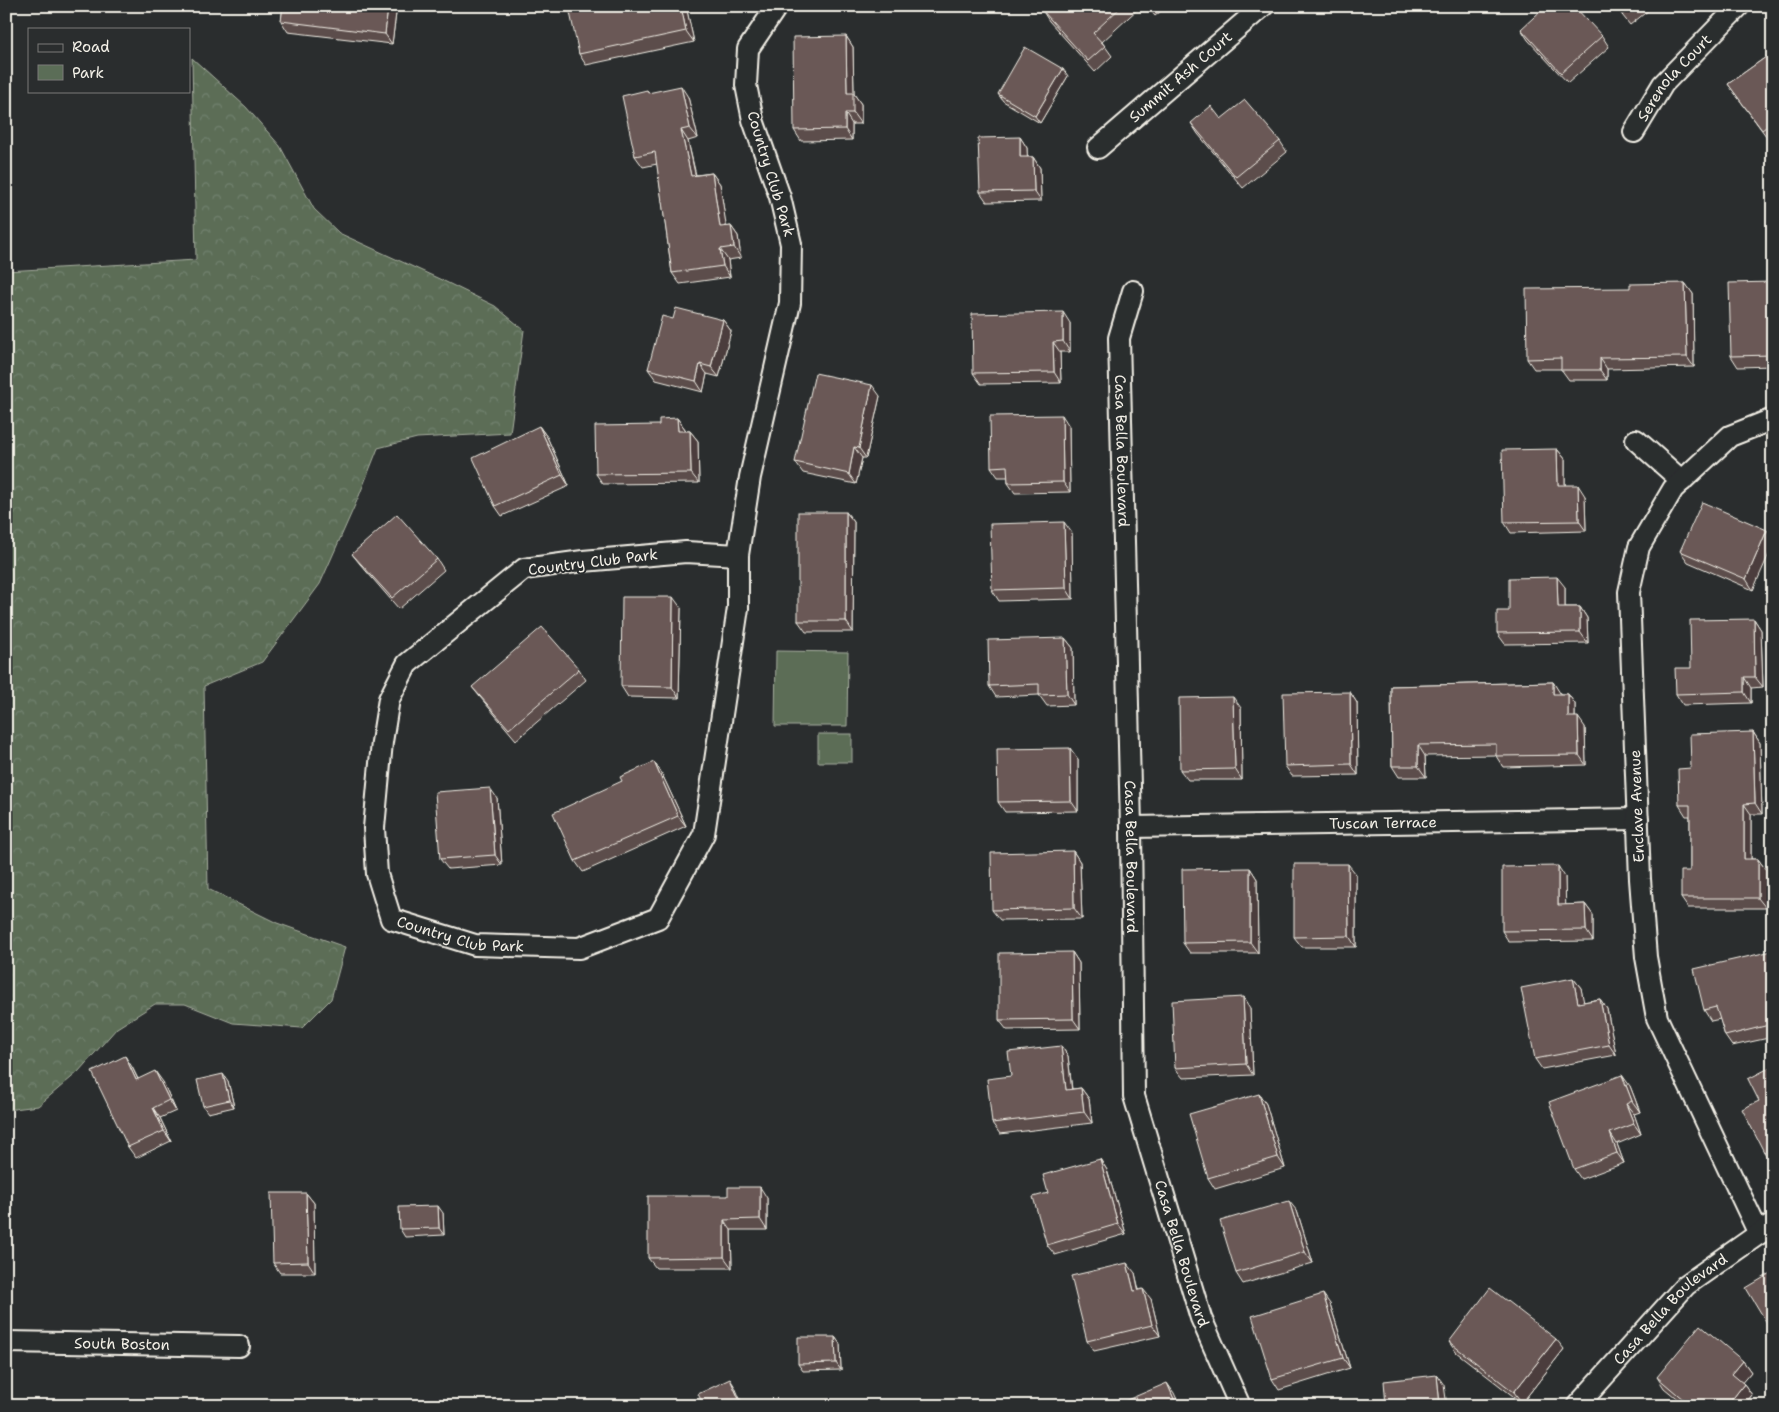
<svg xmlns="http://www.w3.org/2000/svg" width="1779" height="1412" font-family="'Shantell Sans',sans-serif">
	<defs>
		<pattern id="forest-crowns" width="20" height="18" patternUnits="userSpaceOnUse" patternTransform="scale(1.25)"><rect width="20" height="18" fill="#5b6d57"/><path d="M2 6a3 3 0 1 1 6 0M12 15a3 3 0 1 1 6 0" fill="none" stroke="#73826f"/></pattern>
	</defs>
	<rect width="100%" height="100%" fill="#2a2d2e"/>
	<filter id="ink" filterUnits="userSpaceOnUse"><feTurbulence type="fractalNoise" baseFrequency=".02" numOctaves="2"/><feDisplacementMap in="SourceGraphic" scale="10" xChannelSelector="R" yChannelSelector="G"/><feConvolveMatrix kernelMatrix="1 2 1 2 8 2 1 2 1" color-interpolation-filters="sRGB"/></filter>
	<g filter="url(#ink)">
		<!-- forest -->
		<path fill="url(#forest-crowns)" stroke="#a8afa0" d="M192 58 246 107 280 146 314 209 339 233 446 282 495 306 524 330 510 433 417 438 378 448 359 496 320 584 262 662 204 686 208 889 277 923 345 947 331 999 302 1028 233 1023 185 1004H155L117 1028 78 1072 38 1106 6 1110V271L196 260Z"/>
		<!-- park -->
		<g fill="#5b6d57" stroke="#a8afa0">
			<path d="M776 651 848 652 847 726H775Z"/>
			<rect x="818" y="734" width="34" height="28"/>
		</g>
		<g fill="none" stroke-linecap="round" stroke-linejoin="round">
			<defs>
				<g id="street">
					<path id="s1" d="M1634 132 1663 84 1739 6"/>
					<path id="s2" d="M1098 148 1263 6"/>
					<path id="s3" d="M1133 291 1119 338 1131 827 1134 1096 1201 1318 1240 1406"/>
					<path d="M1636 440 1682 481"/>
					<path id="s4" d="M738 555 686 552 583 561 524 569 407 664 389 699 382 742 374 828 377 874 391 919 475 945 579 948 658 918 704 834 738 608V555L750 477 790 303 791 244 780 197 753 120 746 85 748 49 777 6"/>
					<path id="s5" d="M1131 827 1638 819"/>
					<path d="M1759 1234 1657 1018 1646 957 1640 879 1629 592 1639 547 1673 489 1730 436 1773 419"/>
					<path id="s6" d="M6 1342 239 1346"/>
					<path id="s7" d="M1577 1406 1686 1285 1773 1224"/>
				</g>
			</defs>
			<!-- street casing -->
			<use href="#street" stroke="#f4f1e8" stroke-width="24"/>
			<!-- street -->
			<use href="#street" stroke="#2a2d2e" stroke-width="20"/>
		</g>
		<!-- wall -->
		<g fill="#5c4d4b" stroke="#f4f1e8">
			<path d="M283 6H397L392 44 288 32 281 21Z"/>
			<path d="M576 6H686L694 42 586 65 579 54Z"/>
			<path d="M1046 6H1141L1102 42 1112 56 1095 72 1049 21 1042 10Z"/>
			<path d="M1147 6H1167L1155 16Z"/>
			<path d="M1615 6H1654L1630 25Z"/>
			<path d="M1521 29 1602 36 1609 47 1568 83 1528 40Z"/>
			<path d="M846 36 853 47 854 94 861 104V124H852V140L801 141 794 130Z"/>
			<path d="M1773 52V138L1769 140 1728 84Z"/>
			<path d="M1068 76 1040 123 1003 101 998 94Z"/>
			<path d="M647 90 649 93 688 97 698 138 688 141 696 175 712 173 720 184 726 227 731 226 738 236 741 258 728 260 730 277 680 284 672 273 657 164 643 167 635 156Z"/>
			<path d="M1221 119 1280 141 1287 152 1243 188 1198 134 1191 123Z"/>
			<path d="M1020 137 1027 148V157H1033L1040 168 1041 201 987 202 980 192Z"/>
			<path d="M1773 282V366L1738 367 1731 356Z"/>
			<path d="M1685 283 1693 294 1694 367 1607 369V380H1569L1561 369H1534L1527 359 1630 288Z"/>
			<path d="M673 319 723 320 731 331 719 377 707 374 703 392 656 380 648 369Z"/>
			<path d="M1070 323V352H1060L1061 383 981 384 973 373Z"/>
			<path d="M880 396 866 458H862L856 484 803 473 795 462Z"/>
			<path d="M677 418 685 429V431H690L698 441 699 483 603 484 596 474 659 425Z"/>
			<path d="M539 426 547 437 569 486 502 516 495 506Z"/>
			<path d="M1069 426 1070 492 1015 493 1008 483V477H998L991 467Z"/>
			<path d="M1557 449 1565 459V485L1585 496 1586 531 1511 533 1504 522Z"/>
			<path d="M846 512 854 522 853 632H806L798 621Z"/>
			<path d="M1072 533 1073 599 999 601 992 590Z"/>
			<path d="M1773 538 1753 590 1688 562 1680 551Z"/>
			<path d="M352 554 437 559 444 570 399 609 360 564Z"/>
			<path d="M1565 587V607H1580L1587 618 1588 643 1505 644 1497 633Z"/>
			<path d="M681 608 679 698 628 697 621 686Z"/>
			<path d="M1754 619 1761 630 1763 687 1751 688V703L1683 705 1676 694 1691 668Z"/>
			<path d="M1065 638 1073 648 1074 705 1047 706 1039 695 996 697 989 686Z"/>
			<path d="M579 669 586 680 516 740 480 697 472 687Z"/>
			<path d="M1553 682 1560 694H1568L1575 704V717L1585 727 1586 765 1503 767 1496 756V755L1425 756 1426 777H1399L1392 766 1391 686Z"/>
			<path d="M1350 692 1357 703 1358 775 1292 776 1285 766Z"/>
			<path d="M1241 708 1242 780H1188L1180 770Z"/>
			<path d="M1753 732 1760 743 1762 814H1751V859H1758L1766 870V908H1688L1681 898 1690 871V816H1686L1679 805 1691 768Z"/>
			<path d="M1078 759V811L1005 812 998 802Z"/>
			<path d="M661 772 686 826 583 872 575 861 622 781Z"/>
			<path d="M497 798 502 865 448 869 440 859Z"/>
			<path d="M1073 851 1080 862 1082 919 1000 920 992 910Z"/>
			<path d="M1250 868 1257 879 1258 953H1190L1183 943Z"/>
			<path d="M1356 874V947H1302L1294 937Z"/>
			<path d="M1565 877V905L1585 904 1593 915V941L1509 942 1502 931Z"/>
			<path d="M1072 952 1079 963 1080 1029 1007 1030 999 1020Z"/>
			<path d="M1773 952V1037L1732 1046 1725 1036 1720 1019 1711 1021 1704 1010Z"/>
			<path d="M1573 978 1581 988 1583 1002 1600 999 1607 1009 1616 1055 1542 1069 1535 1059Z"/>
			<path d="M1250 1008 1253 1075 1183 1078 1175 1068Z"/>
			<path d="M1061 1046 1068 1056 1072 1089 1081 1088 1089 1099 1092 1123 1000 1134 992 1123 1011 1076Z"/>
			<path d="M1773 1066V1162H1771L1764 1152 1759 1101Z"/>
			<path d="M132 1067 138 1079 163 1082 176 1111 160 1118 171 1141 136 1158 128 1147Z"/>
			<path d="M228 1081 234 1107 208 1113 203 1106Z"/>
			<path d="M1630 1086 1640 1112 1634 1114 1641 1134 1617 1144 1624 1163 1581 1179 1574 1169Z"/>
			<path d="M1259 1094 1266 1104 1285 1168 1215 1189 1208 1178Z"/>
			<path d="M1100 1159 1107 1170 1126 1234 1055 1255 1047 1245 1048 1193Z"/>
			<path d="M306 1193 314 1203 315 1273H280L273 1263Z"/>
			<path d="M767 1198V1230H731L732 1268H656L648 1258Z"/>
			<path d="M1297 1211 1313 1263 1243 1284 1236 1273Z"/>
			<path d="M443 1213 444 1235 405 1237 400 1229Z"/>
			<path d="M1135 1273 1139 1290 1151 1299 1160 1336 1094 1351 1087 1341Z"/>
			<path d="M1330 1304 1350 1368 1279 1390 1272 1379Z"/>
			<path d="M835 1337 840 1344 841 1370 803 1371 798 1364Z"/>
			<path d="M1449 1342 1564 1349 1522 1403 1456 1352Z"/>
			<path d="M1743 1361 1751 1372 1742 1382 1744 1384 1752 1395 1743 1406H1686L1664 1388 1657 1377Z"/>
		</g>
		<!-- shaded-wall -->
		<g fill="#4b3e3d" stroke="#f4f1e8">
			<path d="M388 6H397L392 44 385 34Z"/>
			<path d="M681 6H686L694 42 686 31Z"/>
			<path d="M846 36 853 47 854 94 861 104V124L853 113 847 93Z"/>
			<path d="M1063 69 1068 76 1040 123 1035 116Z"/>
			<path d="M681 86 688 97 698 138 690 128Z"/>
			<path d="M845 113 852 124V140L845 129Z"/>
			<path d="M681 130 688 141 698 187 691 176Z"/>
			<path d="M1020 137 1027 148 1028 168 1020 157Z"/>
			<path d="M1033 157 1040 168 1041 201 1034 191Z"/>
			<path d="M712 173 720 184 728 238 720 227Z"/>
			<path d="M731 226 738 236 741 258 734 247Z"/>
			<path d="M720 249 728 260 730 277 723 266Z"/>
			<path d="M1685 283 1693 294 1694 367 1687 357Z"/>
			<path d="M1063 312 1070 323V352L1063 341Z"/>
			<path d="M723 320 731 331 719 377 711 367Z"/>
			<path d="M1053 342 1060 352 1061 383 1054 372Z"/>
			<path d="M1600 358 1607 369V380L1600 370Z"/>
			<path d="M700 364 707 374 703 392 696 381Z"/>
			<path d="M872 385 880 396 866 458 859 448Z"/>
			<path d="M1062 415 1069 426 1070 492 1063 482Z"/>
			<path d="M677 418 685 429V441L678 431Z"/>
			<path d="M539 426 547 437 569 486 562 475Z"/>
			<path d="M690 431 698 441 699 483 691 473Z"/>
			<path d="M854 447 862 458 856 484 849 474Z"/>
			<path d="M1557 449 1565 459V496L1558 485Z"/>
			<path d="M1578 485 1585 496 1586 531 1579 521Z"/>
			<path d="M846 512 854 522 853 632 846 621Z"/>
			<path d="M1064 522 1072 533 1073 599 1066 588Z"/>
			<path d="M1767 530 1773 538V545L1753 590 1746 579Z"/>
			<path d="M1557 577 1565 587V618L1558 607Z"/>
			<path d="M673 597 681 608 679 698 672 687Z"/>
			<path d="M1580 607 1587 618 1588 643 1580 632Z"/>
			<path d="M1754 619 1761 630 1763 687 1755 677Z"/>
			<path d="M1065 638 1073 648 1074 705 1067 694Z"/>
			<path d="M1744 677 1751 688V703L1744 692Z"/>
			<path d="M1553 682 1560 693 1561 704 1553 694Z"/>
			<path d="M1350 692 1357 703 1358 775 1351 764Z"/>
			<path d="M1568 694 1575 704V728L1568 717Z"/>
			<path d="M1233 697 1241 708 1242 780 1235 769Z"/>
			<path d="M1578 717 1585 727 1586 765 1579 755Z"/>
			<path d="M1753 732 1760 743 1762 814 1755 803Z"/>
			<path d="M1418 745 1425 756 1426 777 1418 766Z"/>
			<path d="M1070 748 1078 759V811L1071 801Z"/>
			<path d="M654 762 661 772 686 826 678 816Z"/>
			<path d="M490 788 497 798 502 865 495 855Z"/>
			<path d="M1744 804 1751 814V870L1744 859Z"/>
			<path d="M1073 851 1080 862 1082 919 1074 908Z"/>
			<path d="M1758 859 1766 870V908L1758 898Z"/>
			<path d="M1348 864 1356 874V947L1349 936Z"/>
			<path d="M1558 866 1565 877 1566 915 1558 905Z"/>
			<path d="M1250 868 1257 879 1258 953 1250 942Z"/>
			<path d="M1585 904 1593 915V941L1586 930Z"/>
			<path d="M1072 952 1079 963 1080 1029 1073 1019Z"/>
			<path d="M1573 978 1581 988 1586 1013 1578 1003Z"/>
			<path d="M1243 997 1250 1008 1253 1075 1246 1064Z"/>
			<path d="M1600 999 1607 1009 1616 1055 1609 1045Z"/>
			<path d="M1061 1046 1068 1056 1073 1101 1066 1090Z"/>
			<path d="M125 1056 132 1067 143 1090 136 1080Z"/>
			<path d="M155 1071 163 1082 176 1111 169 1100Z"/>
			<path d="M223 1074 228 1081 234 1107 229 1100Z"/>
			<path d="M1622 1075 1630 1086 1640 1112 1632 1101Z"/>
			<path d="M1081 1088 1089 1099 1092 1123 1084 1112Z"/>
			<path d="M1259 1094 1266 1104 1285 1168 1278 1157Z"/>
			<path d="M1626 1104 1634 1114 1641 1134 1634 1124Z"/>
			<path d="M153 1108 160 1118 171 1141 164 1131Z"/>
			<path d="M1610 1133 1617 1144 1624 1163 1617 1153Z"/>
			<path d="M1100 1159 1107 1170 1126 1234 1118 1224Z"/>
			<path d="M760 1187 767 1198V1230L760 1219Z"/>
			<path d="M306 1193 314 1203 315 1273 308 1262Z"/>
			<path d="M1289 1201 1297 1211 1313 1263 1305 1252Z"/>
			<path d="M438 1206 443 1213 444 1235 439 1228Z"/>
			<path d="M724 1220 731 1230 732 1268 724 1257Z"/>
			<path d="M1127 1263 1135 1273 1141 1302 1134 1291Z"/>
			<path d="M1143 1289 1151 1299 1160 1336 1152 1325Z"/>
			<path d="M1323 1294 1330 1304 1350 1368 1343 1358Z"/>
			<path d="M835 1337 840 1344 841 1370 836 1363Z"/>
			<path d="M1556 1339 1564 1349 1522 1403 1514 1392Z"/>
			<path d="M1743 1361 1751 1372 1740 1385 1732 1374Z"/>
			<path d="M1437 1375 1444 1385 1447 1406H1440Z"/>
			<path d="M730 1379 735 1387 743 1406H742Z"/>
			<path d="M1167 1383 1174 1393 1180 1406H1177Z"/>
			<path d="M1744 1384 1752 1395 1743 1406H1727Z"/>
		</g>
		<!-- building -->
		<g fill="#6b5957" stroke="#f4f1e8">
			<path d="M283 6H388L385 34 281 21Z"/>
			<path d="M576 6H681L686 31 579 54 569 8Z"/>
			<path d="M1046 6H1122L1093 33 1105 46 1088 61 1042 10Z"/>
			<path d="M1546 6H1574L1602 36 1561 73 1521 29Z"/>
			<path d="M1616 6H1633L1622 15Z"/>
			<path d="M846 36 847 93H853V113H845V129L794 130 793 37Z"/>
			<path d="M1025 47 1063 69 1035 116 998 94Z"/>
			<path d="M1773 52V122L1762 130 1728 84Z"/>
			<path d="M681 86 690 128 681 130 691 176 712 173 720 227 731 226 734 247 720 249 723 266 672 273 655 152 635 156 622 96 647 90 648 93Z"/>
			<path d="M1245 100 1280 141 1236 177 1191 123 1211 106 1221 119Z"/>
			<path d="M1020 137V157H1033L1034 191 980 192 978 138Z"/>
			<path d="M1773 282V355L1731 356 1729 283Z"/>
			<path d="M1685 283 1687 357 1600 358V370H1561V358L1527 359 1526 289 1630 288V284Z"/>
			<path d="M676 308 723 320 711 367 700 364 696 381 648 369 662 316 673 319Z"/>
			<path d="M1063 312V341L1053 342 1054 372 973 373 972 314Z"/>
			<path d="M815 373 872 385 859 448 854 447 849 474 795 462Z"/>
			<path d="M1062 415 1063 482 1008 483 1007 466 991 467 990 416Z"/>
			<path d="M677 418 678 431H690L691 473 596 474 595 426 659 425V419Z"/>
			<path d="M539 426 562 475 495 506 473 458Z"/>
			<path d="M1557 449 1558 485H1578L1579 521 1504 522 1502 450Z"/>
			<path d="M1702 502 1767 530 1746 579 1680 551Z"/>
			<rect x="798" y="512" width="48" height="109"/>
			<path d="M397 514 437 559 392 598 352 554Z"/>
			<path d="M1064 522 1066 588 992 590 990 524Z"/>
			<path d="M1557 577 1558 607H1580V632L1497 633V611H1509V578Z"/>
			<path d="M622 597H673L672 687 621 686Z"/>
			<path d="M1754 619 1755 677H1744V692L1676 694 1675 668H1691L1690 620Z"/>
			<path d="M542 627 579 669 509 729 472 687Z"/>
			<path d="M1065 638 1067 694 1039 695V684L989 686 988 640Z"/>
			<path d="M1553 682V694H1568V717H1578L1579 755 1496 756V744L1418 745V766H1392L1391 686Z"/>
			<path d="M1350 692 1351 764 1285 766 1283 693Z"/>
			<path d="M1233 697 1235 769 1180 770 1179 698Z"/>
			<path d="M1753 732 1755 803 1744 804V859H1758V898H1681V871H1690V805H1679L1678 769 1691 768 1690 734Z"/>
			<path d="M1070 748 1071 801 998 802 997 749Z"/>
			<path d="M654 762 678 816 575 861 553 813 622 781 620 777Z"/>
			<path d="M490 788 495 855 440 859 435 792Z"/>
			<path d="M1073 851 1074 908 992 910 991 853Z"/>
			<path d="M1294 864H1348L1349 936 1294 937Z"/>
			<path d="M1558 866V905L1585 904 1586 930 1502 931V867Z"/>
			<path d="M1250 868V942L1183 943 1182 869Z"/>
			<path d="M1772 951 1773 1024 1725 1036 1716 1007 1704 1010 1694 969Z"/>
			<path d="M1072 952 1073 1019 999 1020V953Z"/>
			<path d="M1573 978 1578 1003 1600 999 1609 1045 1535 1059 1521 988Z"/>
			<path d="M1243 997 1246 1064 1175 1068 1172 1001Z"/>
			<path d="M1061 1046 1066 1090 1081 1088 1084 1112 992 1123 987 1079 1011 1076 1008 1052Z"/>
			<path d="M125 1056 136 1080 155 1071 169 1100 153 1108 164 1131 128 1147 92 1072Z"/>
			<path d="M1773 1066V1147L1764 1152 1742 1109 1759 1101 1748 1079Z"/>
			<path d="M223 1074 229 1100 203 1106 197 1080Z"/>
			<path d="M1622 1075 1632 1101 1626 1104 1634 1124 1610 1133 1617 1153 1574 1169 1549 1102Z"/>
			<path d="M1259 1094 1278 1157 1208 1178 1189 1114Z"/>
			<path d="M1100 1159 1118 1224 1047 1245 1033 1197 1048 1193 1043 1175Z"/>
			<path d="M728 1187H760V1219L724 1220V1257L648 1258V1196H728Z"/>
			<path d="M271 1193H306L308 1262 273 1263Z"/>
			<path d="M1289 1201 1305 1252 1236 1273 1220 1221Z"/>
			<path d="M438 1206 439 1228 400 1229 399 1207Z"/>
			<path d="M1127 1263 1134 1291 1143 1289 1152 1325 1087 1341 1071 1276Z"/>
			<path d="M1773 1272V1333L1746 1288Z"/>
			<path d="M1490 1288 1556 1339 1514 1392 1449 1342Z"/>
			<path d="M1323 1294 1343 1358 1272 1379 1252 1316Z"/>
			<path d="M1700 1325 1743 1361 1732 1374 1744 1384 1727 1406H1691L1657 1377Z"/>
			<path d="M798 1337H835L836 1363 798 1364Z"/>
			<path d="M1437 1375 1440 1406H1386L1384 1381Z"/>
			<path d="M730 1379 742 1406H704L698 1394Z"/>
			<path d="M1167 1383 1177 1406H1113Z"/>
		</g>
	</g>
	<g text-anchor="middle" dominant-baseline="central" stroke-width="4" stroke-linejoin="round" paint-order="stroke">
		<!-- street labels -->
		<g font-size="15" fill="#f4f1e8" stroke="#2a2d2e">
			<text stroke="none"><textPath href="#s2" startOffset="109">Summit Ash Court</textPath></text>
			<text stroke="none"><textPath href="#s1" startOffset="68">Serenola Court</textPath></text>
			<text transform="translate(771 174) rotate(73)">Country Club Park</text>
			<text stroke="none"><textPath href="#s3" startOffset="162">Casa Bella Boulevard</textPath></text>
			<text transform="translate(593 562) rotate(-7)">Country Club Park</text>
			<text transform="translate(1637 806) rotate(-92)">Enclave Avenue</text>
			<text stroke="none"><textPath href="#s5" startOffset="252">Tuscan Terrace</textPath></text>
			<text stroke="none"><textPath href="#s3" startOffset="568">Casa Bella Boulevard</textPath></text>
			<text stroke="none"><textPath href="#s4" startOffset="700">Country Club Park</textPath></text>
			<text stroke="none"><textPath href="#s3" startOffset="972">Casa Bella Boulevard</textPath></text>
			<text stroke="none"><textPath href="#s7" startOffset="135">Casa Bella Boulevard</textPath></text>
			<text stroke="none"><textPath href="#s6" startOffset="116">South Boston</textPath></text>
		</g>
	</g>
	<!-- margin -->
	<rect width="1779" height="1412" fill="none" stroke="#2a2d2e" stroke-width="25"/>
	<rect x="12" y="12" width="1754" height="1387" fill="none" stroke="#f4f1e8" stroke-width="2" filter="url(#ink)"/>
	<!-- legend -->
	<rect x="28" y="28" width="162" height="65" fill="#2a2d2e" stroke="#7b7b78"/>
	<rect x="38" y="44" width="25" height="8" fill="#2a2d2e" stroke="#7b7b78"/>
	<text x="72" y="52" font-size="15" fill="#f4f1e8">Road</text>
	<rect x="38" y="65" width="25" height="15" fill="#5b6d57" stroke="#7b7b78"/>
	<text x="72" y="78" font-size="15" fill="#f4f1e8">Park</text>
</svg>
